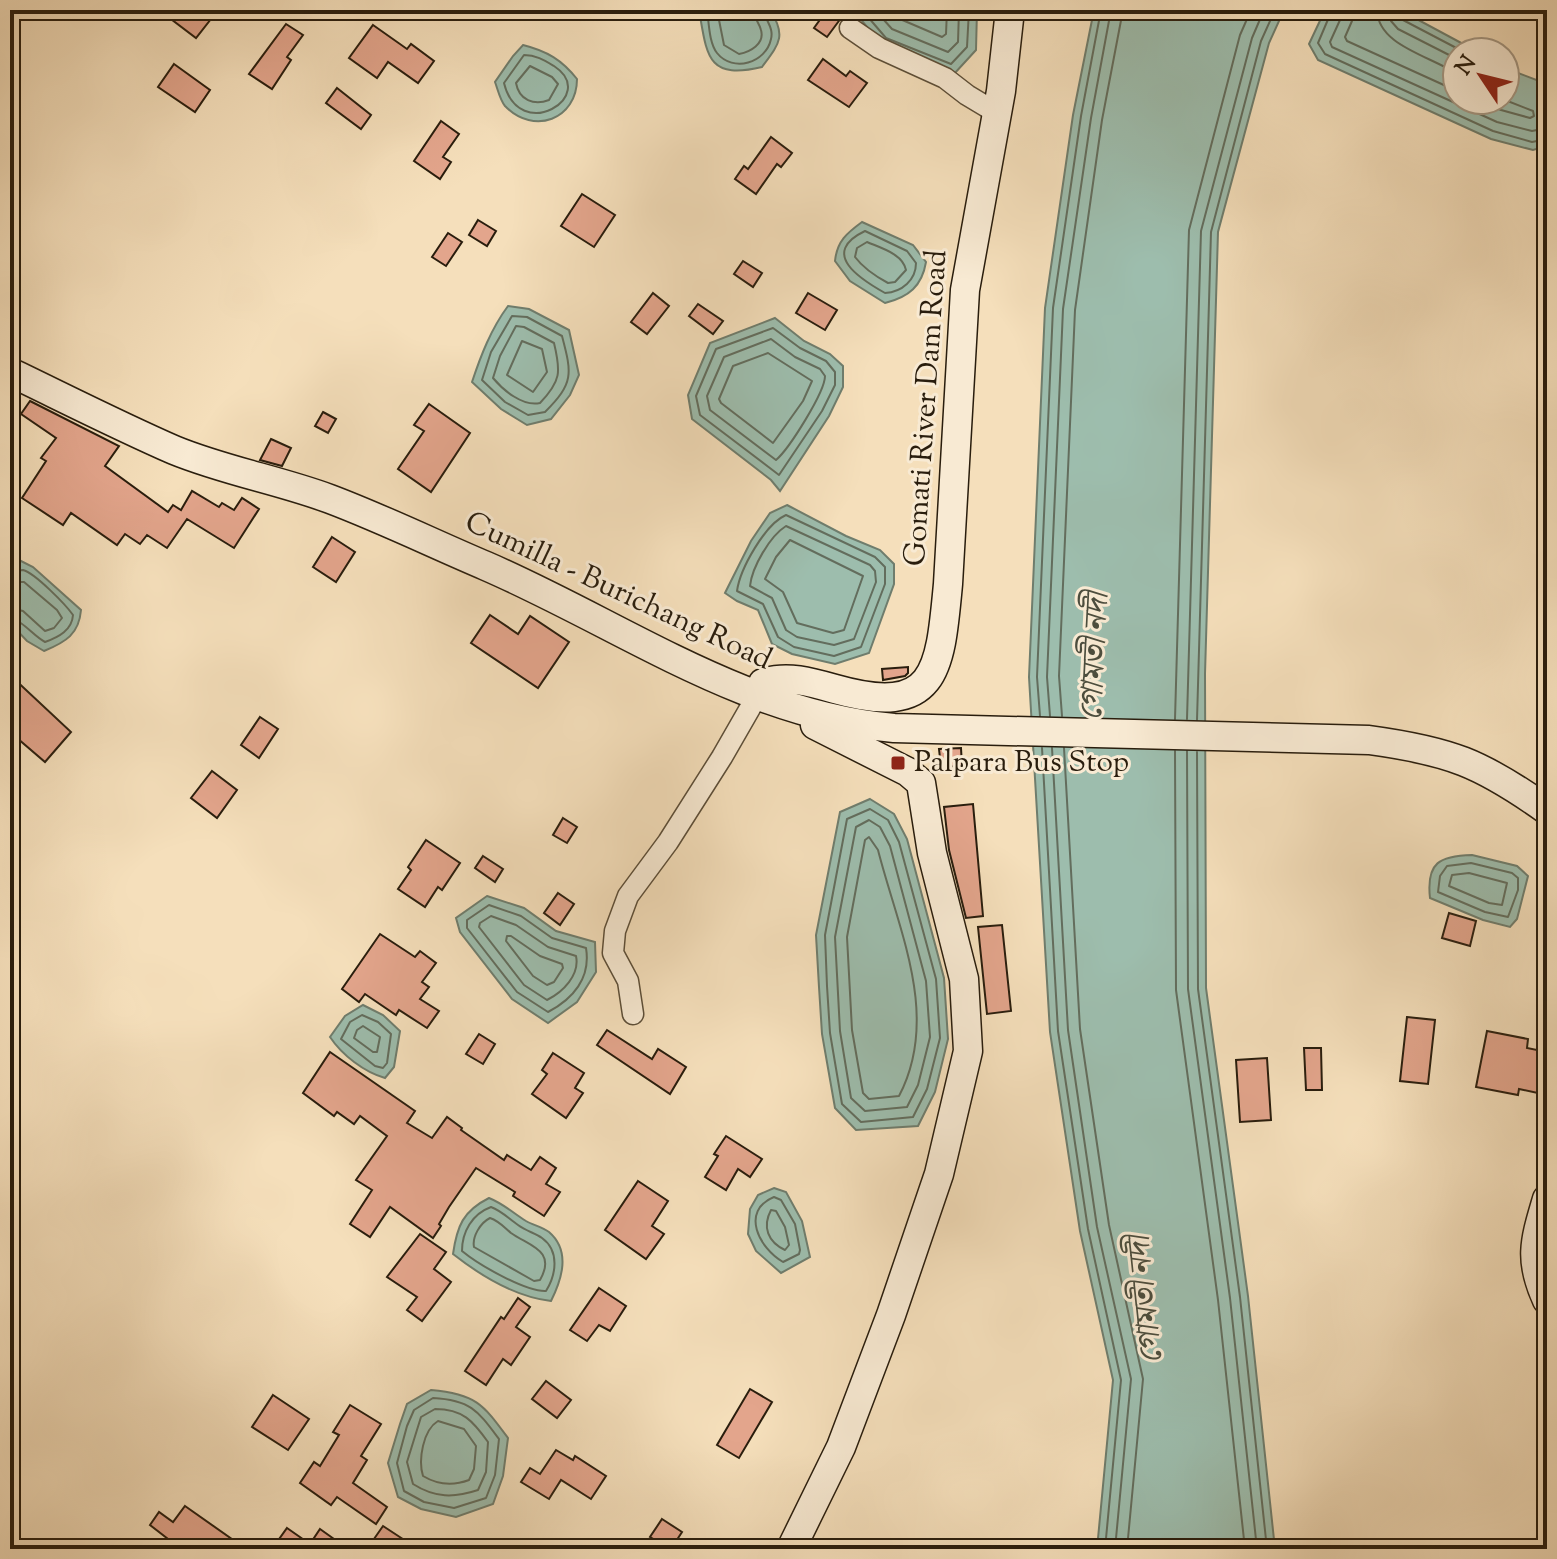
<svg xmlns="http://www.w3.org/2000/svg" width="1557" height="1559" font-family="'Sorts Mill Goudy','Noto Serif Bengali',serif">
	<rect width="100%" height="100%" fill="#f5dfbb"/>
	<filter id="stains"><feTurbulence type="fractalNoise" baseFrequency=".0025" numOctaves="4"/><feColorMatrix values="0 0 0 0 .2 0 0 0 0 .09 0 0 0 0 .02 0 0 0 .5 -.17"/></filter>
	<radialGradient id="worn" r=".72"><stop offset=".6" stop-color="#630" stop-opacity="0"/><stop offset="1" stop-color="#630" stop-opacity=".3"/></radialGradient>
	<!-- water -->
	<g fill="#9dbdad" stroke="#6f7d6d" stroke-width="2">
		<path d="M699 10H770C787 36 779 44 762 67 707 80 707 56 699 10Z"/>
		<path d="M853 10H977L976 50 954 74 881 44Z"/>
		<path d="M1094 10H1284L1269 43 1218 232 1205 674 1206 988 1248 1296 1275 1549H1097L1113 1380 1080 1231 1050 1032 1029 677 1045 308 1073 115Z"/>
		<path d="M1325 10H1400L1478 52H1457V100H1505V68L1547 84V146L1533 150 1491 139 1318 60 1309 44Z"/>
		<path d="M523 45C547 51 562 60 577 79 577 119 534 136 505 106 500 100 498 90 495 82L513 56Z"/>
		<path d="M862 222 913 245 926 262C922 286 909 297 885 303L850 281 835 261C837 241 847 233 862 222Z"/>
		<path d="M508 306 529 309 569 330 579 375 570 395 551 419 527 425 501 409 472 382C481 355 491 329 508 306Z"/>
		<path d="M775 318 804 341 830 354 843 366V387L829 416 780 491 771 480 692 419 688 395 710 343Z"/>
		<path d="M787 505 846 536 880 550 894 564V584L869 653 835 664 792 654 772 644 758 610 737 601 725 593 751 541 770 513Z"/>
		<path d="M19 560 33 567 81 610C79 634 66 642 44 651L27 641 10 623V566Z"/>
		<path d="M870 799 894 814 907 839 944 978 948 1039 935 1092 918 1126 856 1130 835 1108 822 1034 819 987 816 935 840 812Z"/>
		<path d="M1472 855 1517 866 1528 876 1517 919 1510 927 1483 920 1430 898C1426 862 1440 856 1472 855Z"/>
		<path d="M487 896 524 908 556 931 595 942 596 972 577 1002 548 1023 512 999 460 932 456 918Z"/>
		<path d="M363 1005 383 1015 400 1031 394 1067 385 1078C364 1072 342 1055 330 1037L345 1016Z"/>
		<path d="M774 1188 786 1192 802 1221 810 1257 781 1273 756 1251 748 1234 750 1209 758 1195Z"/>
		<path d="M489 1198C504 1204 513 1213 526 1221 533 1225 542 1227 549 1232 571 1251 562 1279 551 1301 516 1297 481 1276 453 1254 457 1226 463 1211 489 1198Z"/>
		<path d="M431 1390C476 1394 483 1404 508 1438L503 1476 493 1504 456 1517 421 1509 398 1497 388 1463 400 1424 407 1404Z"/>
	</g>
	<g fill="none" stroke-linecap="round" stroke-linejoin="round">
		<!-- shore -->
		<g stroke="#636d5d" stroke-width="2">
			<path d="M707 10C709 23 709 43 717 53 733 73 766 63 771 39 774 27 765 21 764 10"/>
			<path d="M717 10 724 45 739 54C750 52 765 44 761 30 759 22 754 19 754 10"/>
			<path d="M862 10 886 38 951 64 967 47 969 10"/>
			<path d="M875 10 892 29 948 52 958 42 959 10"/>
			<path d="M891 10 900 19 942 37 946 34 947 10"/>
			<path d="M1332 10 1318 43 1325 54 1493 131 1532 142 1547 139"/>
			<path d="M1342 10 1340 20 1330 42 1332 47 1497 122 1532 131 1547 128"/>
			<path d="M1354 10 1352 21 1345 37 1347 41 1457 91"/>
			<path d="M1377 10C1378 46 1431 56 1457 74"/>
			<path d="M1389 10 1391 21 1398 29 1457 59"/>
			<path d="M1399 10 1403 20 1464 52"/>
			<path d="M524 55C536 55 544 60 554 66 600 96 519 145 504 83Z"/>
			<path d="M530 66 552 77 558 84 549 100C534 106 519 100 516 83Z"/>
			<path d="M1478 100 1501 110 1530 118 1534 116 1533 111 1505 100"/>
			<path d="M865 231 907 251 916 263C916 280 902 292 885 293 860 279 819 253 865 231Z"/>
			<path d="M867 242C881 248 903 254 906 270L895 282 888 283C875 276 864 269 855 257L857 248Z"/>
			<path d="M512 316 527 317 562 336C572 374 574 383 545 412L528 415 505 402 482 380 491 352Z"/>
			<path d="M516 326 524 327 554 343C561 372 561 381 540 403 523 407 503 390 493 378L500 356Z"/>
			<path d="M773 328 800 348 826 361 835 372V385L822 411 779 475 700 415 696 396 716 349Z"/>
			<path d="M771 339 795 357 820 369 825 376C825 392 789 449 776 460L710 410 707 396 724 357Z"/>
			<path d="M522 341 542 349 547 372 533 392 507 375Z"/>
			<path d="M768 353 812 381 803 401 773 443 721 403 719 399 733 366Z"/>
			<path d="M786 515 875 557 885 567V584L861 647 834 656 794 647 778 637 763 604 737 591C740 569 765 524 786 515Z"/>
			<path d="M786 526 870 565 875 571 876 582 854 639 834 645 797 637 786 630 772 598 750 586C752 567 770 536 786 526Z"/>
			<path d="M790 540 863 576 844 630 833 633 797 623 783 592 765 579 776 557Z"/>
			<path d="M10 572C12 572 21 570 23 570 35 573 66 605 73 615 72 630 59 637 45 642 33 636 23 620 10 619"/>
			<path d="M10 582H24L57 610 62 618 54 628 45 631 23 611 10 608"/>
			<path d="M1040 716 1037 677 1053 308 1081 116 1101 10"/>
			<path d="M1050 716 1047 677 1063 309 1091 118 1111 10"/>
			<path d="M1062 716 1059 676 1075 310 1102 120 1123 10"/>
			<path d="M1175 719 1189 230 1240 35 1251 10"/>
			<path d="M1187 719 1201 231 1252 38 1264 10"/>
			<path d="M1197 720 1211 232 1261 41 1275 10"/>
			<path d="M1042 748 1058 1031 1088 1229 1121 1380 1105 1549"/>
			<path d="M1052 748 1068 1030 1097 1227 1131 1379 1115 1549"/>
			<path d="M1064 748 1080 1029 1109 1225 1143 1379 1127 1549"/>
			<path d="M1175 751 1176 990 1218 1300 1245 1549"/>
			<path d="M1187 751 1188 989 1230 1298 1257 1549"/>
			<path d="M1197 752 1198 989 1240 1297 1267 1549"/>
			<path d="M870 809 888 820 899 842 936 979 940 1038 927 1089 913 1117 861 1122 842 1104 830 1033 827 986 825 935 847 819Z"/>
			<path d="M869 820 880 827 890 846 926 981 930 1037 918 1085 907 1107 865 1111 851 1098 840 1031 835 937 856 827Z"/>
			<path d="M869 837 878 850C898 929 941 1016 899 1096L869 1099 863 1093 852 1030 847 937 865 840Z"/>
			<path d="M1471 863 1512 873 1518 878V890L1508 917 1485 912 1438 892 1440 876 1447 866Z"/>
			<path d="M1469 873 1507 883 1502 905 1489 903 1449 886 1452 875Z"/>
			<path d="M489 905 521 916 552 938 586 948C591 978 573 999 548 1012L517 992 467 928V920Z"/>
			<path d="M491 916 516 925 548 947 576 956C580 975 563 992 547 1000L524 985 479 927 480 923Z"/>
			<path d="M507 936H511L540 956 562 964 563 968 554 982 547 985 533 976 506 941Z"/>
			<path d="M362 1015 378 1022 391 1034 387 1063 383 1068 375 1066 341 1039 350 1022Z"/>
			<path d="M363 1026 380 1037 377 1052H373L354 1038 357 1030Z"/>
			<path d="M774 1197 781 1200 795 1224 800 1250 799 1254 783 1262C759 1248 740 1211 774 1197Z"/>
			<path d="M491 1207C502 1211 509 1219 518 1225 526 1231 535 1233 542 1238 560 1251 556 1275 546 1291 526 1292 479 1265 462 1251 462 1232 472 1214 491 1207Z"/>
			<path d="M771 1210 776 1211 785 1227 789 1245 785 1250C768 1242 762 1227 771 1210Z"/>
			<path d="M490 1218C499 1221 504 1227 511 1233 529 1246 557 1250 540 1280L534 1281 474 1247C472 1237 480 1223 490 1218Z"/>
			<path d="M433 1398C471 1400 478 1411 499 1439L495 1475 486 1498 454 1508 424 1502 404 1491 397 1463 407 1426 414 1410Z"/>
			<path d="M435 1409C463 1409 473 1421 488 1442L486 1472 478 1490C454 1498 435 1498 413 1484L407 1462 421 1417Z"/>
			<path d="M438 1421 464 1429 476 1446 474 1469 469 1480C453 1486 438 1485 423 1476 418 1460 423 1430 438 1421Z"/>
		</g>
	</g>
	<!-- building -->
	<g fill="#e3a58c" stroke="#291d0d" stroke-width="2">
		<path d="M159 10H218L196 38Z"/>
		<path d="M827 10H847L827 37 814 28Z"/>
		<path d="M286 24 303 35 287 57 291 60 272 89 249 74Z"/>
		<path d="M373 25 407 49 411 44 434 61 418 83 388 62 377 78 349 58Z"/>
		<path d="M823 59 846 76 850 71 867 83 849 107 808 80Z"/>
		<path d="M174 64 210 90 195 112 158 87Z"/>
		<path d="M337 88 371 115 361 129 326 103Z"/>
		<path d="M441 121 459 134 443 157 451 162 440 179 414 161Z"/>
		<path d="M771 137 792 153 781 167 777 164 756 194 735 179 744 166 748 169Z"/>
		<path d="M582 194 615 215 594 247 561 226Z"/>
		<path d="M478 220 496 231 487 246 469 235Z"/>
		<path d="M448 233 462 242 446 266 432 257Z"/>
		<path d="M743 261 762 273 753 287 734 274Z"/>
		<path d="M653 293 669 306 647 334 631 322Z"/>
		<path d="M808 293 837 310 825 330 796 313Z"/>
		<path d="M698 304 723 321 713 334 689 316Z"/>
		<path d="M30 401 119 446 105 466 168 512 173 505 181 510 192 491 219 507 222 503 234 510 242 498 259 509 234 548 187 519 167 548 147 535 140 544 125 534 117 545 71 513 63 525 22 498 46 461 41 458 56 438 21 414Z"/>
		<path d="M429 404 470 433 431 492 398 469 424 431 414 425Z"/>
		<path d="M323 412 336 419 328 433 315 426Z"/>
		<path d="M271 439 291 448 282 466 260 460Z"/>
		<path d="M332 537 355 552 336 582 313 567Z"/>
		<path d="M490 615 518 634 530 616 569 642 538 688 471 643Z"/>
		<path d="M908 667V673L905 676 883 680 882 669Z"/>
		<path d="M10 675 71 732 45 762 10 732Z"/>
		<path d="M260 717 278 729 259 758 241 745Z"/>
		<path d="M961 748 962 766 941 767 939 749Z"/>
		<path d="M212 771 237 790 217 818 191 798Z"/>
		<path d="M973 804 983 916 966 918 949 850 944 807Z"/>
		<path d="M563 818 577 827 567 843 553 835Z"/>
		<path d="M426 840 460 863 442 890 438 887 425 907 398 889 411 870 408 867Z"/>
		<path d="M483 856 503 869 495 882 475 868Z"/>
		<path d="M558 893 574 904 560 925 544 913Z"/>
		<path d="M1449 913 1476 921 1470 946 1442 938Z"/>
		<path d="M1002 925 1011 1011 987 1014 978 927Z"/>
		<path d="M380 934 415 957 420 951 436 963 422 982 429 987 420 999 439 1011 427 1028 399 1010 396 1015 365 994 359 1002 342 989Z"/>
		<path d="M1407 1017 1435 1020 1428 1084 1400 1081Z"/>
		<path d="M607 1030 652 1059 658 1049 686 1067 670 1094 597 1045Z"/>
		<path d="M1487 1031 1528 1039 1527 1048 1547 1052V1095L1519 1089 1518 1095 1476 1087Z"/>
		<path d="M479 1034 495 1044 483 1064 466 1054Z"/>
		<path d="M1304 1048H1321L1322 1090H1306Z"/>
		<path d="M330 1052 415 1111 407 1123 432 1138 447 1117 462 1128 461 1130 504 1160 507 1155 531 1170 540 1157 556 1168 546 1184 560 1192 544 1216 513 1196 515 1192 476 1168 449 1207 439 1224 441 1226 433 1238 390 1207 370 1237 350 1224 372 1190 356 1180 387 1136 360 1116 354 1124 337 1112 334 1116 303 1093Z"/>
		<path d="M553 1053 584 1073 575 1088 583 1093 566 1118 532 1094 547 1074 542 1070Z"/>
		<path d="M1267 1058 1271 1120 1240 1122 1236 1060Z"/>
		<path d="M726 1136 762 1159 750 1177 738 1169 726 1190 705 1177 718 1156 714 1154Z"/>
		<path d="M638 1181 668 1201 652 1226 664 1234 646 1259 605 1230Z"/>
		<path d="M420 1234 446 1252 434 1269 451 1282 422 1321 407 1310 417 1297 387 1277Z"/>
		<path d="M599 1288 626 1306 610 1331 599 1325 587 1341 570 1330Z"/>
		<path d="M518 1298 530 1307 516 1327 530 1337 511 1365 503 1359 486 1385 465 1371 501 1317 504 1319Z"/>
		<path d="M546 1381 571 1400 557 1418 532 1399Z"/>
		<path d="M750 1389 772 1402 739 1458 717 1445Z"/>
		<path d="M273 1395 309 1419 288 1450 252 1427Z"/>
		<path d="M350 1405 381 1424 361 1456 367 1460 353 1483 387 1507 376 1524 337 1497 331 1505 300 1483 314 1462 320 1466 339 1435 333 1432Z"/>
		<path d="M556 1450 573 1460 575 1456 606 1476 591 1499 561 1480 549 1499 521 1482 530 1468 540 1474Z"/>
		<path d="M185 1506 246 1549H181L150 1525 159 1512 173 1522Z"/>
		<path d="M662 1519 682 1532 671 1549 650 1537Z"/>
		<path d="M383 1526 418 1549H367Z"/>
		<path d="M287 1528 317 1549H272Z"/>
		<path d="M320 1529 348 1549H318L310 1544Z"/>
	</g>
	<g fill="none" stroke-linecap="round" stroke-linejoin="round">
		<defs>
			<g id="street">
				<path d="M850 28 879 48 945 78 967 95 997 113"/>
				<path d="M633 1014 628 981 613 953 615 931 628 896 668 842 722 757 757 696"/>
			</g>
			<g id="secondary">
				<path d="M10 372C64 398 119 426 174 450 225 471 279 480 330 499 383 519 434 544 486 566 620 624 744 715 894 728L1369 740C1450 751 1481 763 1547 810"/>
				<path d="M757 696 763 683C787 675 811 682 835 689 937 718 940 670 948 584L965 290 1001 91 1010 10"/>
				<path d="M1547 1199C1535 1240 1528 1259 1547 1300"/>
				<path d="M791 1549 841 1447 891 1315 939 1174 968 1051 964 979 932 853 921 783 908 772 815 725"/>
			</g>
		</defs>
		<!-- street casing -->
		<use href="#street" stroke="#5c4e38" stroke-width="23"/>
		<!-- secondary casing -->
		<use href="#secondary" stroke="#291d0d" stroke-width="31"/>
		<!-- street -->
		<use href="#street" stroke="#f8ead3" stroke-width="20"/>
		<!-- secondary -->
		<use href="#secondary" stroke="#f8ead3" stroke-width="28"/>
	</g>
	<!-- markers -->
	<rect fill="#8f2418" stroke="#f8ead3" stroke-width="3" x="890" y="755" width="16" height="16" rx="4"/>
	<g text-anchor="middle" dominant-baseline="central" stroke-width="6" stroke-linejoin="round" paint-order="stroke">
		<!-- street labels -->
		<g font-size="30" fill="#291d0d" stroke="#f8ead3">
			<text transform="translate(927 408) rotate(-86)">Gomati River Dam Road</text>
			<text transform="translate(618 592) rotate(25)">Cumilla - Burichang Road</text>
		</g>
		<!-- poi labels -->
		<g font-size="30" fill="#291d0d" stroke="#f8ead3" text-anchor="start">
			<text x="914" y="763">Palpara Bus Stop</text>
		</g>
		<!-- water labels -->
		<g font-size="32" font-style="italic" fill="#4c4d3d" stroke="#f8ead3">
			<text transform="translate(1096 657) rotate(-87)">গোমতী নদী</text>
			<text transform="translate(1147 1300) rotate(-96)">গোমতী নদী</text>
		</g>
	</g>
	<!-- margin -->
	<rect width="1557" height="1559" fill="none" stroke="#f5dfbb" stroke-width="40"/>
	<rect x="12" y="12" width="1533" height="1535" fill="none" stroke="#291d0d" stroke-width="4"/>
	<rect x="20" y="20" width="1517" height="1519" fill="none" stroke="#291d0d" stroke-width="2"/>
	<!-- north arrow -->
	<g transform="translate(1481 76) rotate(305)"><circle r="38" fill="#f8ead3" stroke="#a59884" stroke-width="2"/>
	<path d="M0-6L14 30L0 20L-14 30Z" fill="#8f2418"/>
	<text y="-12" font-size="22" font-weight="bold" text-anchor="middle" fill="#291d0d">N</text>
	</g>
	<rect width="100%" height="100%" filter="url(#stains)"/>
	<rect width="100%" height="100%" fill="url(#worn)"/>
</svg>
